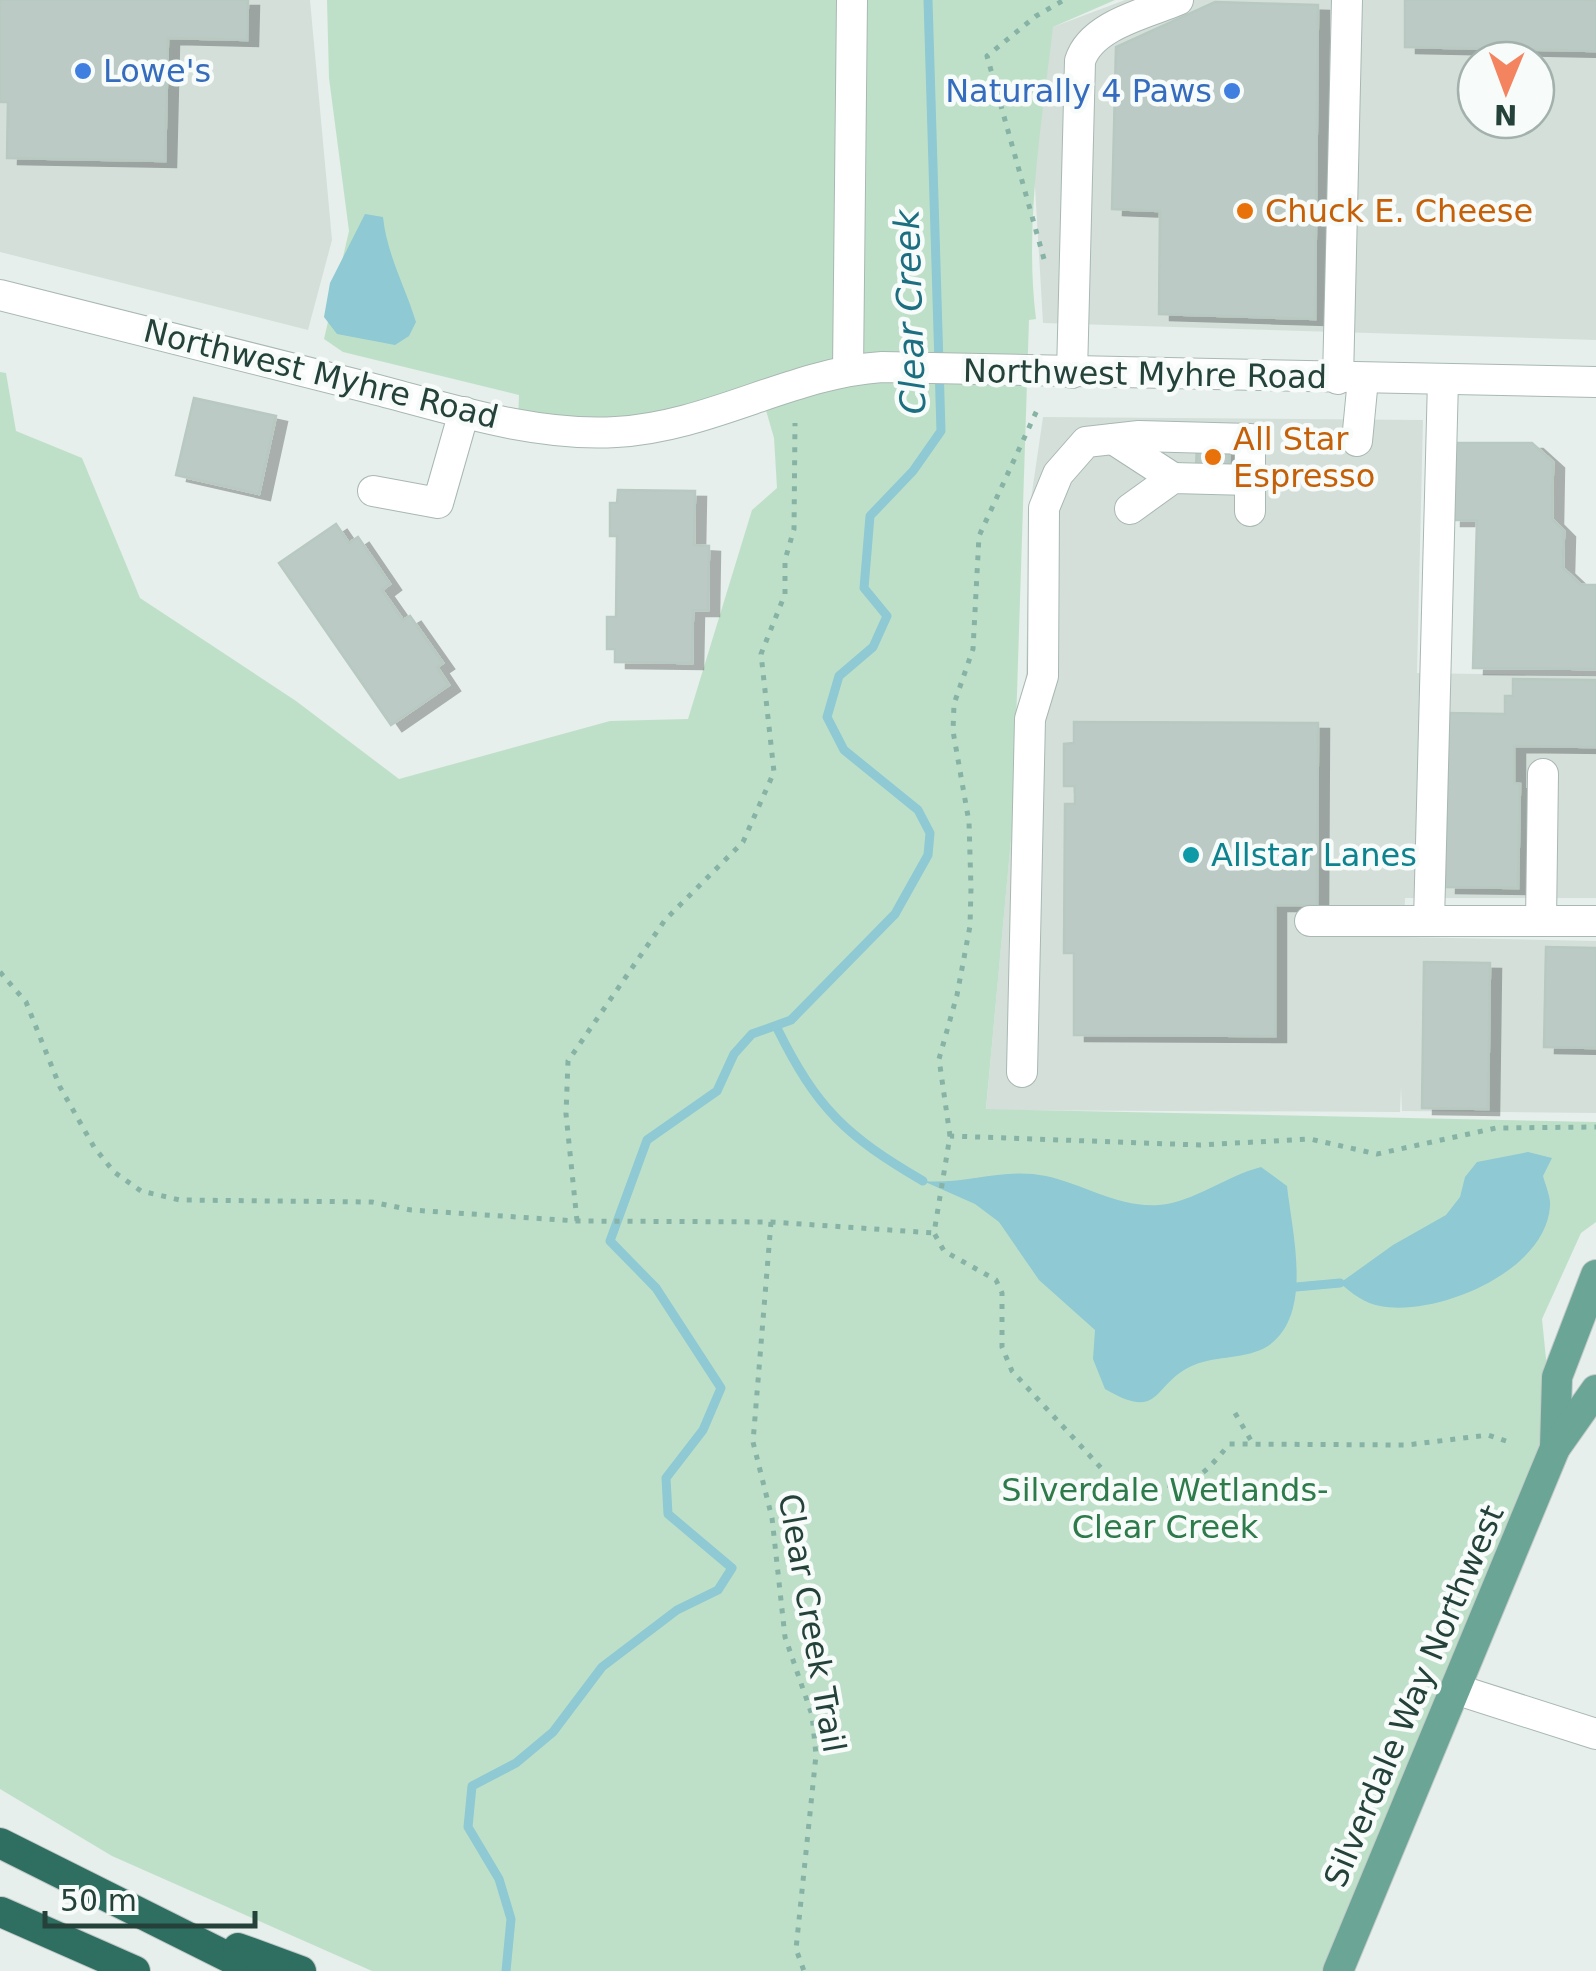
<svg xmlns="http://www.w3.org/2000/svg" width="1596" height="1971" font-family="'DejaVu Sans',sans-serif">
	<defs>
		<filter id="shadow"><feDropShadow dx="11" dy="6" stdDeviation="0" flood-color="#0004"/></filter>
	</defs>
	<rect width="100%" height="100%" fill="#e6efeb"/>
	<!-- built -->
	<g fill="#d4dfda" fill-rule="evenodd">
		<path d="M0 0H310L332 240 308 330 0 252Z"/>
		<path d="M1125 0H1596V340L1043 323 1028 66 1053 27ZM1476 60H1536V120H1476Z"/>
		<path d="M1043 417 1423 420 1417 673 1596 676V898H1405L1404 937 1596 941V1113L1402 1111 1401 1087 1400 1112 986 1110 1026 674 1030 506Z"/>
	</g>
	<!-- green -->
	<path fill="#bfe0c8" d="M327 0H1115L1053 27C1042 124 1024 222 1036 319L1029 320 1013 818 986 1109 1596 1122V1222L1581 1233 1542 1319 1555 1448 1338 1971H372L112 1856 0 1789V372L6 373 16 431 82 458 140 598 296 701 399 779 610 721 688 719 752 510 777 488 774 438 763 400 686 422H518L519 395 343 352 324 339 349 231 329 78Z"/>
	<!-- water -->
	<g fill="#8ec9d4">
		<path d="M365 214 383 217C387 255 405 286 416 322L409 336 395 345 337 334 324 317 330 283Z"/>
		<path d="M1528 1152 1552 1158 1543 1176C1545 1184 1551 1197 1550 1206 1546 1272 1436 1317 1380 1306 1366 1304 1351 1293 1340 1283L1393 1245 1446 1215 1460 1197 1465 1177 1477 1162Z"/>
		<path d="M1261 1167 1287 1186C1292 1233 1314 1315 1268 1346 1245 1360 1218 1355 1194 1365 1151 1383 1163 1423 1105 1389L1093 1359 1095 1330 1039 1280 999 1222 975 1204 923 1181C964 1185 1004 1167 1046 1176 1083 1184 1119 1208 1159 1205 1194 1202 1226 1176 1261 1167Z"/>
	</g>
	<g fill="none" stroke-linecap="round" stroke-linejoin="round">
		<!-- stream -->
		<g stroke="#8ec9d4" stroke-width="9">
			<path d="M777 1028C817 1109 846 1136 923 1181"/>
			<path d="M1296 1287 1340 1283"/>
			<path d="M506 1971 511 1919 499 1879 468 1827 472 1786 516 1763 553 1732 602 1667 677 1610 718 1590 732 1568 668 1514 666 1478 703 1430 721 1388 656 1288 610 1241 647 1140 717 1091 734 1054 752 1034 791 1020 895 914 928 855 930 833 918 810 844 750 827 717 839 676 873 647 887 616 864 588 870 516 913 471 941 431 928 0"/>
		</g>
	</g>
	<!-- building -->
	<g fill="#bbcac4" stroke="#b8c9c2" stroke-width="2.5" filter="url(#shadow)">
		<path d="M0 0H248L247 40 168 38 165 161 7 158 8 102H0Z"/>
		<path d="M1405 0H1596V51L1405 47Z"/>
		<path d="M1215 2 1318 5 1315 319 1159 314 1160 211 1112 209 1116 47Z"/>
		<path d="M194 398 276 416 259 494 176 475Z"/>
		<path d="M1451 443H1532L1553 462 1552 519 1564 531 1563 568 1581 585H1596V669L1473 668 1477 520H1450Z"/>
		<path d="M1197 445 1230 446 1229 469 1196 468Z"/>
		<path d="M618 490 695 491 694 545 709 546 708 610H693L692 663 615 662V649H607V617H616L617 536H610V503H617Z"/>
		<path d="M336 524 349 543 358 537 390 584 382 590 403 620 410 616 443 663 437 667 449 685 391 725 279 563Z"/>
		<path d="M1513 679 1596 680V747L1514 746V783L1520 784 1518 888 1445 887 1449 713 1505 714V696H1513Z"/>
		<path d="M1074 722 1318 723 1317 905H1275V1036L1074 1035V953H1064L1065 804H1075V786H1064V744L1074 743Z"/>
		<path d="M1546 947 1596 948V1048L1544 1047Z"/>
		<path d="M1424 962 1490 963 1488 1109 1422 1108Z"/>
	</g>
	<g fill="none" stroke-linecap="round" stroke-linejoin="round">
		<defs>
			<g id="minor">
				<path d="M0 295C123 326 246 357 370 388 448 408 534 437 616 432 710 427 791 373 882 367L1596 382"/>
				<path d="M848 371 852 0"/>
				<path d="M1072 373 1080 61C1091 25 1147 13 1178 0"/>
				<path d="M1338 379 1347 0"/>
				<path d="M1113 439 1173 478"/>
				<path d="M1357 441 1363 379"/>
				<path d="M373 491 438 503 464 412"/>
				<path d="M1130 509 1173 478 1250 480"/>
				<path d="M1310 921H1596"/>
				<path d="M1429 921 1443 380"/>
				<path d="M1541 921 1543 774"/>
				<path d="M1022 1072 1030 719 1043 676 1044 508 1058 474 1086 442 1139 436 1250 439V511"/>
				<path d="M1455 1689 1596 1734"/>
			</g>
			<g id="major">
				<path d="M1555 1448 1557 1377 1596 1275"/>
				<path d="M1338 1971 1555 1448 1596 1390"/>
			</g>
			<g id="highway">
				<path d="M0 1843 256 1971"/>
				<path d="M1 1912 135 1971"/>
				<path d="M238 1948 301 1971"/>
			</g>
		</defs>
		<!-- minor casing -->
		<use href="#minor" stroke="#a8b8b2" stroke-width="32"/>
		<!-- major casing -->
		<use href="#major" stroke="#c2cac8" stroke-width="32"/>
		<!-- highway casing -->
		<use href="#highway" stroke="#c2cac8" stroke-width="32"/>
		<!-- path -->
		<g stroke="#86b3a5" stroke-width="5" stroke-dasharray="5 8" stroke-linecap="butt">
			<path d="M1044 259 987 56 1036 16 1064 0"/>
			<path d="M0 972 26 1002 60 1087 94 1147 114 1172 141 1191 180 1200 372 1202 411 1210 577 1221 771 1222 934 1233"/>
			<path d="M950 1136 939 1059 957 995 970 926 971 888 969 822 953 731 954 704 973 649 979 536 1038 408"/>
			<path d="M577 1221 566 1114 568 1061 665 920 743 842 774 772 761 654 785 594V560L794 529 795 423"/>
			<path d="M771 1222 753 1442 772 1518 785 1637 812 1715 816 1755 796 1949 804 1971"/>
			<path d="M1235 1413 1253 1444"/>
			<path d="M1506 1441 1488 1435 1407 1445 1229 1444C1188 1497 1177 1485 1114 1482L1012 1371 1002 1347V1293L996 1280 944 1251 934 1233 950 1136 1200 1145 1310 1139 1377 1154 1496 1128 1596 1127"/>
		</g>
		<!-- minor -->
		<use href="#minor" stroke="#fff" stroke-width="30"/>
		<!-- major -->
		<use href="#major" stroke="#6aa596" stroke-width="30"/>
		<!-- highway -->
		<use href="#highway" stroke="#2f6f62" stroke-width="30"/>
	</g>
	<!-- markers -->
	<g fill="#3f7fe0" stroke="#f7fbf9" stroke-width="4">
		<circle cx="83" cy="71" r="10"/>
		<circle cx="1232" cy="91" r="10"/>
	</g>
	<g fill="#e8710a" stroke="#f7fbf9" stroke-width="4">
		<circle cx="1245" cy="211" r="10"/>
		<circle cx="1213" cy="457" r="10"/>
	</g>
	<circle fill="#0f9aa8" stroke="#f7fbf9" stroke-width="4" cx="1191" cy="855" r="10"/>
	<g text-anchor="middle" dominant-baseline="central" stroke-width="9" stroke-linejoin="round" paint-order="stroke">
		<!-- shop labels -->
		<g font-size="32" fill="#366cbe" stroke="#f7fbf9" text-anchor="start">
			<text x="103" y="71">Lowe's</text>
			<text x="1212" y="91" text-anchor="end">Naturally 4 Paws</text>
		</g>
		<!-- food labels -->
		<g font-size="32" fill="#c56008" stroke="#f7fbf9" text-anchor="start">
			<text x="1265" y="211">Chuck E. Cheese</text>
			<text x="1233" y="439">All Star<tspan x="1233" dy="37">Espresso</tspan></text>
		</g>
		<!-- street labels -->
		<g font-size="32" fill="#24423a" stroke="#f7fbf9">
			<text transform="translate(321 374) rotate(14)">Northwest Myhre Road</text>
			<text transform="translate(1145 374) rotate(1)">Northwest Myhre Road</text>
			<text transform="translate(812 1623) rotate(80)">Clear Creek Trail</text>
			<text transform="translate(1414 1696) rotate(-67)">Silverdale Way Northwest</text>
		</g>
		<!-- culture labels -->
		<g font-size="32" fill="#0d838f" stroke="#f7fbf9" text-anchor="start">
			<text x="1211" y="855">Allstar Lanes</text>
		</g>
		<!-- park labels -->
		<g font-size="32" fill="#2d7a4b" stroke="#f7fbf9">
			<text x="1165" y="1490">Silverdale Wetlands-<tspan x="1165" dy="37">Clear Creek</tspan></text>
		</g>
		<!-- water labels -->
		<g font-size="35" font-style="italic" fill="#1c6f80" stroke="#f7fbf9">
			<text transform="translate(910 312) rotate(-92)">Clear Creek</text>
		</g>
	</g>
	<!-- north arrow -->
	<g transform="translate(1506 90) rotate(181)"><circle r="48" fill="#f7fbf9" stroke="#a3b1ad" stroke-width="2.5"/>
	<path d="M0-8L18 38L0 25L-18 38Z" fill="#f4845f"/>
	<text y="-15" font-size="28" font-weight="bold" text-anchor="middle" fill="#24423a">N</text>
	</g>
	<!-- scale -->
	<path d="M45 1911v15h210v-15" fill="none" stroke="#24423a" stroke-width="5"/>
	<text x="60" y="1911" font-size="30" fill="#24423a" stroke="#f7fbf9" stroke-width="8" paint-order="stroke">50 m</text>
</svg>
